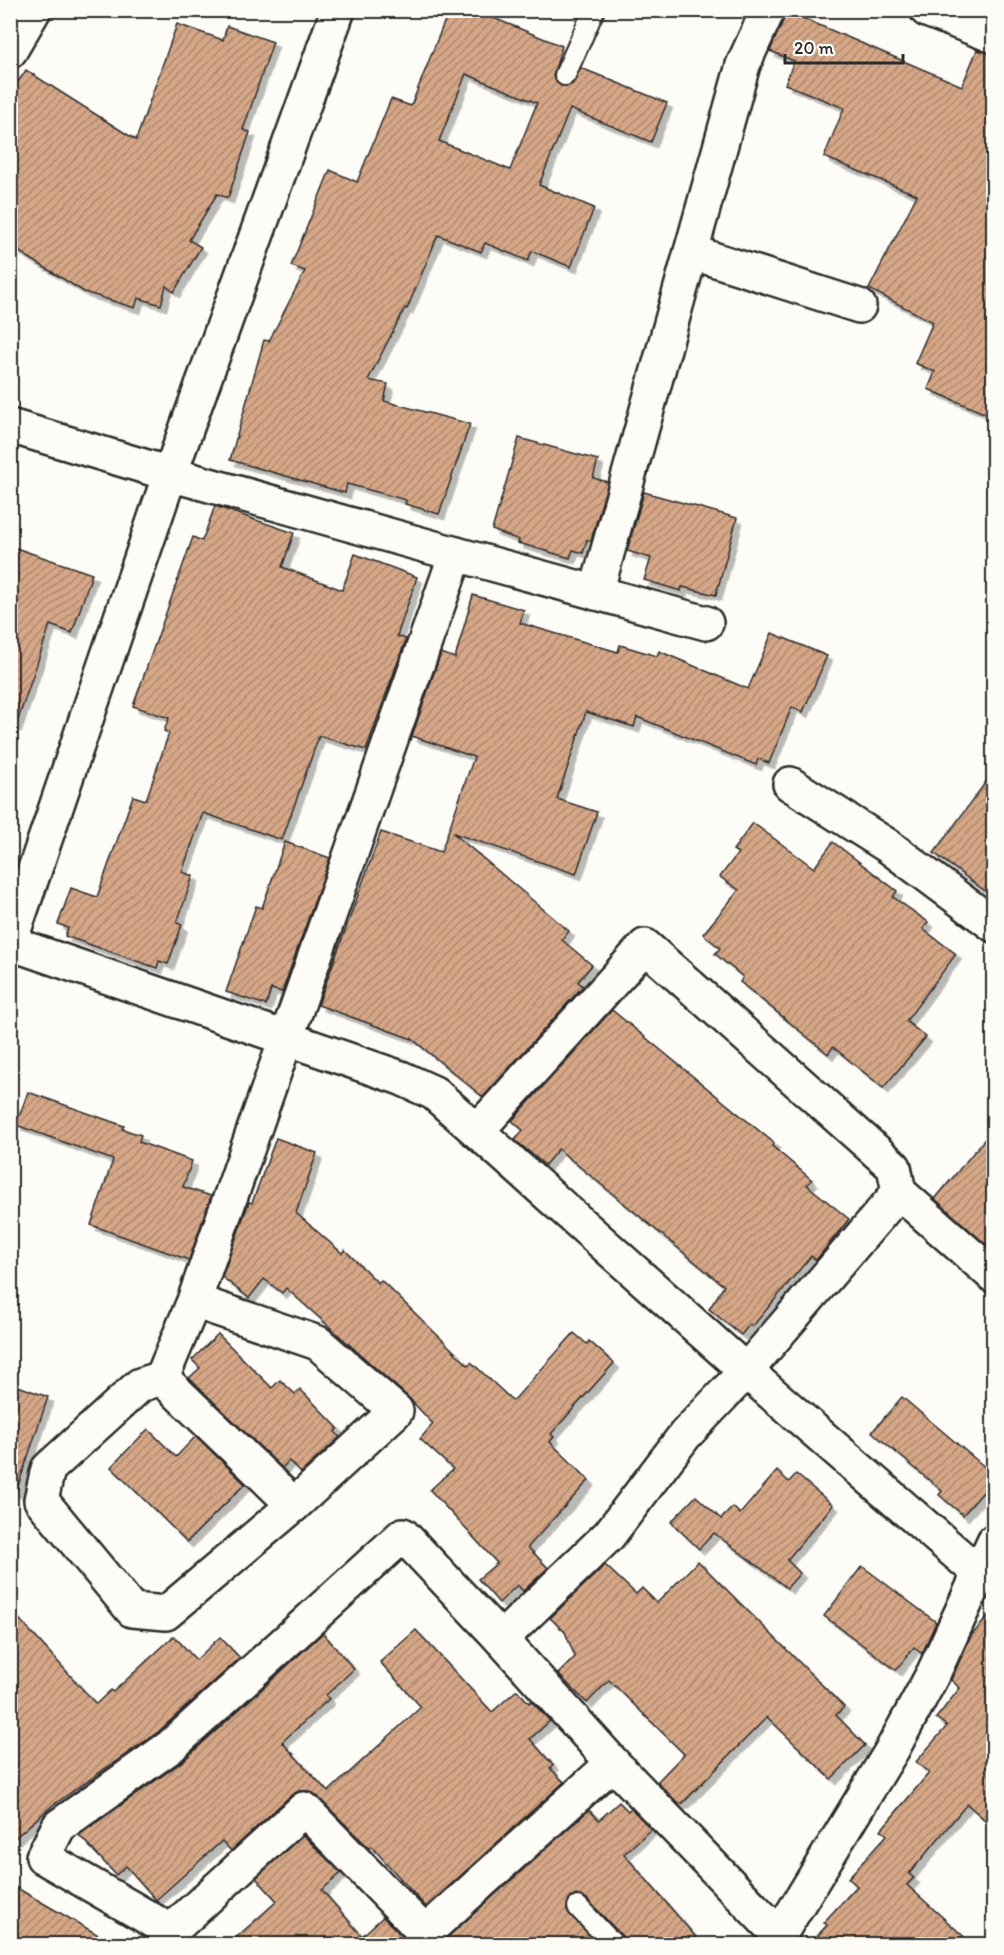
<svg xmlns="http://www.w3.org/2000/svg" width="1004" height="1955" font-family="Itim,sans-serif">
	<defs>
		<pattern id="building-hatch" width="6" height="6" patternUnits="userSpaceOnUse" patternTransform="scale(1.5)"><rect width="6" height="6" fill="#d6a787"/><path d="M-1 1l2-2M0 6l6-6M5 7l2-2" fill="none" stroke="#ae886f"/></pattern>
		<filter id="shadow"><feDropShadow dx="5.5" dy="5.5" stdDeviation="0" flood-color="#0004"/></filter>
	</defs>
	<rect width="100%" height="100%" fill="#fdfcf7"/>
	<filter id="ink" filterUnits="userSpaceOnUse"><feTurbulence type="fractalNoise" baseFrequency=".0167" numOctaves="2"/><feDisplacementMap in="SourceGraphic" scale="12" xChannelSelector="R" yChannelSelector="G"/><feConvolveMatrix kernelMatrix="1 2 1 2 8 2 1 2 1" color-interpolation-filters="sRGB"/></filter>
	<g filter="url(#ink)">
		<!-- building -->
		<g fill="url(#building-hatch)" stroke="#2b2b2b" stroke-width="1.5" fill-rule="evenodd" filter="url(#shadow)">
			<path d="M449 10H474L562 46 553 76 561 86 572 84 581 68 667 103 651 142 570 109 539 185 594 208 571 267 532 251 528 261 485 243 481 252 438 235 407 309 405 308 368 380 388 384 384 401 470 424 439 514 405 504 406 500 347 484 345 493 230 460 264 340 269 341 305 271 291 266 330 170 357 182 391 99 411 106ZM466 74 537 103 510 170 439 141Z"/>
			<path d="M786 11 962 86 977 50 993 54V417L928 389 935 372 915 363 933 322 869 289 917 195 824 157 844 108 785 84 794 61 770 51Z"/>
			<path d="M177 24 223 40 227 26 273 42 243 130 250 132 228 198 217 194 189 240 201 247 174 292 166 286 161 305 138 298 135 308 84 292 10 246V94L26 70 136 140Z"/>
			<path d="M519 438 598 460 593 478 608 482 591 541 587 540 583 553 573 550 570 558 518 543 519 540 492 530Z"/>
			<path d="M644 492 737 518 716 595 682 587 681 591 644 580 651 558 627 551Z"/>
			<path d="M215 506 294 533 282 567 342 590 355 554 417 577 397 636 406 639 366 750 319 736 282 840 203 813 182 872 193 876 177 923 182 925 168 964 159 961 157 968 65 936 68 928 58 924 71 888 97 897 133 796 146 800 169 733 164 731 169 718 133 706 193 537 202 541Z"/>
			<path d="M10 546 92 574 72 633 50 625 16 726 10 725Z"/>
			<path d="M473 595 524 610 520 623 618 652 620 645 657 656 659 651 748 689 772 633 827 656 803 712 792 707 769 763 758 759 756 765 637 717 634 727 586 712 557 799 597 812 576 874 453 833 569 931 562 940 592 965 578 982 583 986 483 1097 412 1039 318 1005 381 832 441 852 474 757 412 736 441 653 455 658Z"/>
			<path d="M993 772V897L934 853Z"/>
			<path d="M753 823 814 868 833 842 897 891 893 897 928 922 923 929 956 954 906 1021 926 1037 883 1088 833 1047 828 1054 740 982 743 977 715 954 720 948 703 934 739 890 720 877 738 853 733 850Z"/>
			<path d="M285 842 330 858 282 992 271 989 266 1005 226 992 256 906 262 908Z"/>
			<path d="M612 1010 774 1143 772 1146 812 1180 807 1185 849 1219 816 1260 811 1256 752 1327 750 1324 741 1335 709 1309 724 1286 558 1149 545 1165 515 1140 523 1130 512 1121Z"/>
			<path d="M28 1092 124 1126 122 1129 141 1135 139 1142 192 1161 183 1187 211 1196 189 1260 91 1225 113 1160 16 1125Z"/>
			<path d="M993 1129V1251L935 1199Z"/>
			<path d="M276 1138 317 1153 296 1213 342 1253 345 1250 378 1283 381 1280 468 1365 471 1362 513 1401 574 1333 587 1344 589 1341 614 1363 551 1434 554 1437 550 1442 589 1480 528 1547 548 1568 523 1591 517 1585 499 1603 478 1579 497 1563 430 1490 453 1469 420 1439 433 1424 408 1397 286 1288 282 1293 264 1279 249 1298 222 1277 249 1202 252 1203Z"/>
			<path d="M218 1334 272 1388 280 1380 295 1394 300 1389 338 1428 335 1432 340 1437 301 1473 289 1461 282 1468 189 1378 200 1368 192 1360Z"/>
			<path d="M10 1383 48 1397 16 1492 10 1491Z"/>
			<path d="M902 1397 993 1474V1481L963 1515 939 1495 942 1491 872 1432Z"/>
			<path d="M148 1429 176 1457 196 1436 245 1484 187 1542 111 1467Z"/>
			<path d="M777 1471 789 1482 796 1474 833 1505 787 1560 800 1573 787 1588 714 1533 699 1549 671 1522 696 1496 721 1519 733 1507 740 1514Z"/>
			<path d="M698 1561 844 1707 836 1715 865 1745 831 1779 767 1717 683 1803 679 1804 657 1782 684 1754 609 1680 587 1703 558 1674 575 1657 565 1632 550 1618 605 1565 636 1594 642 1588 657 1603Z"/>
			<path d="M862 1566 936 1622 922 1654 914 1647 896 1670 824 1616Z"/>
			<path d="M10 1609 96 1704 111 1690 113 1692 174 1636 196 1660 220 1637 240 1658 158 1732 53 1805 10 1842Z"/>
			<path d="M993 1611V1827L967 1804 909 1874 914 1878 907 1885 972 1944H810L827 1925 824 1922 857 1886 848 1878 887 1835 881 1830 929 1773 916 1762 947 1726 936 1718 960 1688 951 1680 971 1636Z"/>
			<path d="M416 1630 492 1712 517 1690 529 1703 531 1701 550 1721 530 1739 553 1765 550 1768 564 1782 426 1907 371 1846 369 1848 317 1796 309 1791H299L291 1795 231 1851 222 1841 156 1900 126 1866 116 1875 79 1835 183 1761 323 1633 354 1669 326 1695 329 1699 282 1742 328 1792 421 1707 380 1662Z"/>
			<path d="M619 1802 628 1811 631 1808 651 1829 624 1854 702 1944H625L622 1936 587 1899 576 1895 569 1899 567 1910 597 1944H440L589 1810 599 1820Z"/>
			<path d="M303 1835 341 1873 322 1890 362 1936 383 1917 410 1944H229L277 1901 256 1878Z"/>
			<path d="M10 1884 114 1944H10Z"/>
		</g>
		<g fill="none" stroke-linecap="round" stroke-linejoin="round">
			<defs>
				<g id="lane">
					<path d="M565 75 594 10"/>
					<path d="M578 1907 613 1944"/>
				</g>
				<g id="street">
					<path d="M927 10 994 36"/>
					<path d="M10 51 34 10"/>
					<path d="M691 252 859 306"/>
					<path d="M10 426 170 474 456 554 194 1301 162 1378 294 1505 396 1411 318 1343 194 1301"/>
					<path d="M456 554 706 623"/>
					<path d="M596 593 743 65 768 10"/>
					<path d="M790 784 888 846 994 925"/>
					<path d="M10 943 401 1078 434 1093 477 1131"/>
					<path d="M899 1192 994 1276"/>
					<path d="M162 1378 140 1385 48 1469 41 1500 132 1610 166 1613 294 1505"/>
					<path d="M501 1639 609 1535 685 1435 746 1371 477 1131 645 946 894 1167 899 1192 746 1371 979 1573"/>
					<path d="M613 1763 425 1933 304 1809 171 1931 43 1857 59 1826 170 1747 403 1535 501 1639 613 1763 779 1935"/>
					<path d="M774 1944 892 1750 934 1672 994 1541"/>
				</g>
				<path id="secondary" d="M10 942 170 474 338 10"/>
			</defs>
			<!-- lane casing -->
			<use href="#lane" stroke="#2b2b2b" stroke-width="24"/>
			<!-- street casing -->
			<use href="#street" stroke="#2b2b2b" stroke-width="38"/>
			<!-- secondary casing -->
			<use href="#secondary" stroke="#2b2b2b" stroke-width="38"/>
			<!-- lane -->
			<use href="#lane" stroke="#fdfcf7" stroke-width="20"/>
			<!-- street -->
			<use href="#street" stroke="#fdfcf7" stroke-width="33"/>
			<!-- secondary -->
			<use href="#secondary" stroke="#fdfcf7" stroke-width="33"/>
		</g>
	</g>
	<!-- margin -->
	<rect width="1004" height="1955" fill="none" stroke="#fdfcf7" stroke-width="36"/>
	<rect x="18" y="18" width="968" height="1919" fill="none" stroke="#2b2b2b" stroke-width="2" filter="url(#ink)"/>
	<!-- scale -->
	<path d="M785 54v9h118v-9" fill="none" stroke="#2b2b2b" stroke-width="3"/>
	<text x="794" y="54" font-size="18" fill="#2b2b2b" stroke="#fdfcf7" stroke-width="4.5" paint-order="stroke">20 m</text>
</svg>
